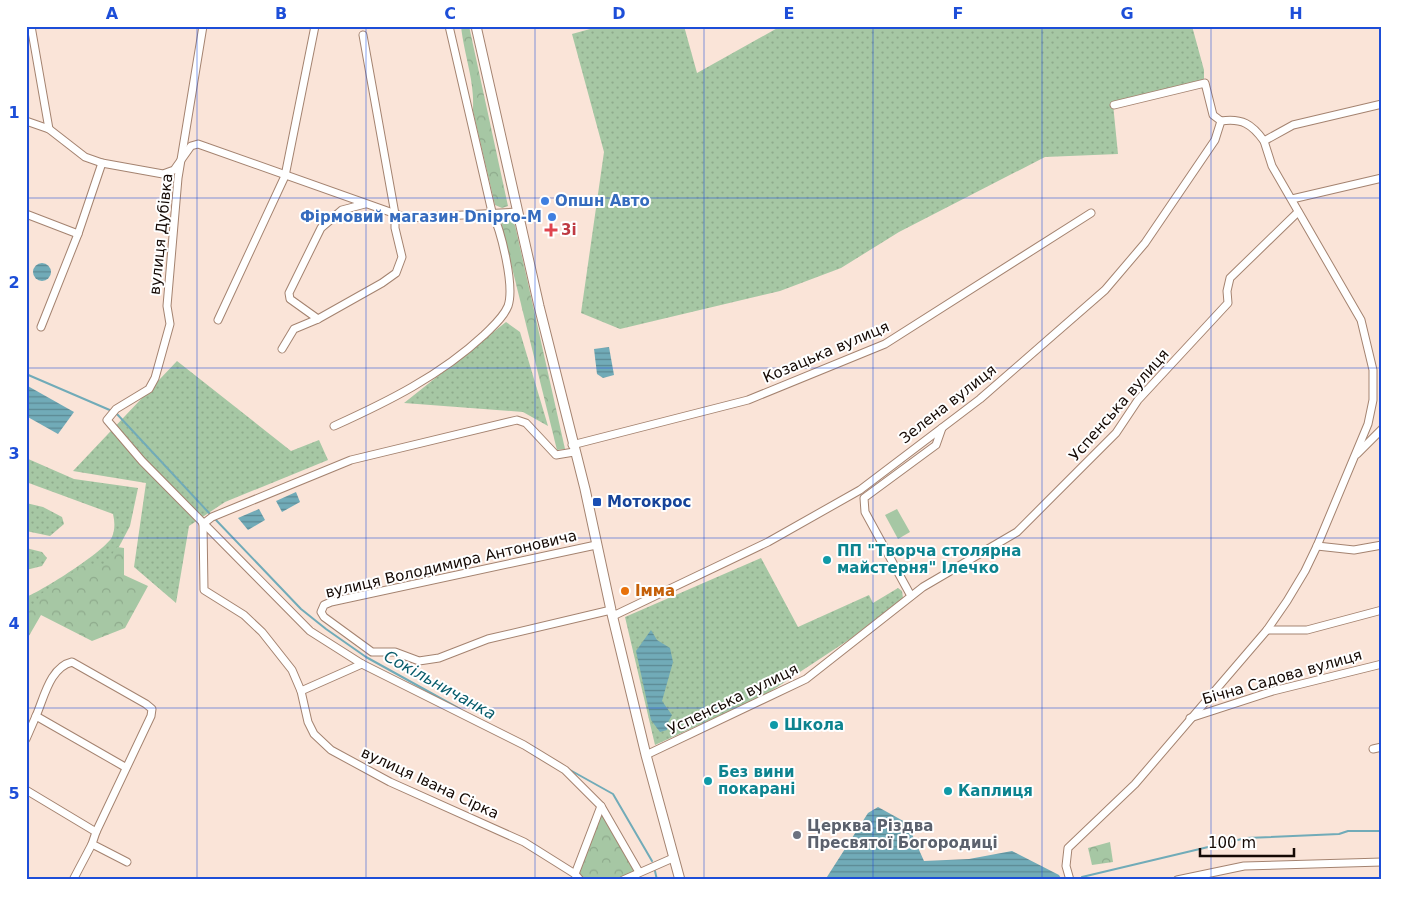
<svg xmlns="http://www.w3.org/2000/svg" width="1408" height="906" font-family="'DejaVu Sans',sans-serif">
	<defs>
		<pattern id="grass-dots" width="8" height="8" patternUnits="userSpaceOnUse" patternTransform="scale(1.25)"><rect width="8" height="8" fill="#a6c7a4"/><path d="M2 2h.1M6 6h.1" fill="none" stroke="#8eaa8c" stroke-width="1.8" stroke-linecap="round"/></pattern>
		<pattern id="forest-crowns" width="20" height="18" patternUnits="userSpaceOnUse" patternTransform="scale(1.25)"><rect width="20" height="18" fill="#a6c7a4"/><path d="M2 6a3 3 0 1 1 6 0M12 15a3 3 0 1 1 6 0" fill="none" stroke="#8eaa8c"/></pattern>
		<pattern id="water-rules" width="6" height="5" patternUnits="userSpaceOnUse" patternTransform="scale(1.25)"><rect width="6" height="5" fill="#71abb8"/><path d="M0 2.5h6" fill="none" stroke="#5c8993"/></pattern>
	</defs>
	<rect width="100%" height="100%" fill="#fae4d8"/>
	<!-- grass -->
	<g fill="url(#grass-dots)">
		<path d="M601 26H684L697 73 781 26H1192L1204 70V82L1113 104 1118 154 1045 157 899 232 841 268 780 291 620 329 581 313 604 152 572 34Z"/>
		<path d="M506 322 520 332 548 426 523 412 404 403Z"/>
		<path d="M177 361 291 451 319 440 328 460 225 502 189 526 176 603 134 567 146 483 73 471Z"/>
		<path d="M26 458 74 479 138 488 130 526 112 560 76 595 41 609 26 634V597C42 591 105 551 112 537 115 530 115 522 113 514L26 482Z"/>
		<path d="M26 503 43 507 62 517 64 524 50 536 26 531Z"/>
		<path d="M26 548 42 552 47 558 42 566 26 570Z"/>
		<path d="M761 558 798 627 869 595 873 603 898 588 902 591 903 598 850 639 765 695 655 745 625 617Z"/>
	</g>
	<!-- forest -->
	<g fill="url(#forest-crowns)">
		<path d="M461 26H469L508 206 502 208 495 205 473 111C475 81 464 55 461 26Z"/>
		<path d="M508 218 515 225 565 449 557 450 500 219Z"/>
		<path d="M117 547 124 548V575L148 586 125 628 92 641 41 615 26 641V616L41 594 82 566H104Z"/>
		<path d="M603 811 635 870C623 885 598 880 581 880L578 868Z"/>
		<path d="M1110 842 1113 862 1092 865 1088 848Z"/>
	</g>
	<!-- pitch -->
	<path fill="#a6c7a4" d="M897 509 910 532 898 539 885 515Z"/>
	<!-- water -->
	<g fill="url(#water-rules)">
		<circle cx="42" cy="272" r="9"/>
		<path d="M609 347 614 375 603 378 597 374 594 349Z"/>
		<path d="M26 385 74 412 58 434 26 416Z"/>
		<path d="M296 492 300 502 282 512 276 501Z"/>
		<path d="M259 509 265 520 248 530 238 518Z"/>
		<path d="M651 630 657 640 670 648 673 662 662 701 672 715 667 724V730L660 732 651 720 636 651Z"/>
		<path d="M878 807 907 823 924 861 969 859 1012 851 1059 875 1062 880H825L868 813Z"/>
	</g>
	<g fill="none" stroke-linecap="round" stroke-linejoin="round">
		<!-- stream -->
		<g stroke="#71abb8" stroke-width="2">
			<path d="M26 374 112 411"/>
			<path d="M116 413 210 514"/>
			<path d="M215 519 301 609 326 629 366 657 460 709"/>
			<path d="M570 770 613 794 652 861"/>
			<path d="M655 871 657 880"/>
			<path d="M1082 877 1246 838 1339 834 1348 831H1382"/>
		</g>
		<defs>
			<g id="street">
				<path d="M31 26 49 129"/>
				<path d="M203 26 178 178 167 306 170 324 155 378 149 389 116 409 107 420 142 461 310 631 362 664 524 745 565 770 601 806 639 872"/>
				<path d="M1114 105 1205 83 1213 115 1221 121"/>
				<path d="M26 121 49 129 85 157 102 163 163 174 174 170 191 146 198 144 407 218 517 212"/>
				<path d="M1221 121C1242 118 1252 124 1264 141L1293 125 1382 104"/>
				<path d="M1292 199 1382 178"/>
				<path d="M26 214 78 234 102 163"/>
				<path d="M318 319 290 299 289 293 321 228 342 210 365 204"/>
				<path d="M218 320 285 176 315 26"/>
				<path d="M41 327 78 234"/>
				<path d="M282 349 294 329 318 319 382 283 396 273 402 257 395 228V214L363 35"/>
				<path d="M334 426C387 402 440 376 484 335 493 326 503 318 508 306 515 286 501 231 492 212L449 26"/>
				<path d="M572 445 748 400 885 344 1091 213"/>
				<path d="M1357 454 1382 429"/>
				<path d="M203 524 204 590 244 615 262 632 292 670 301 691 308 722 314 734 331 750 390 782 524 842 575 874 580 880"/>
				<path d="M203 524 212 517 351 460 517 420 526 423 556 455 574 452"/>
				<path d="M596 545 331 602 324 605 321 612 324 617 372 652H395L419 661 439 658 488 639 611 610"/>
				<path d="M1317 546 1354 550 1382 545"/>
				<path d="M911 596 865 512 864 498 936 445 942 428"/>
				<path d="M613 616 768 542 860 490 980 399 1105 290 1145 243 1215 140 1221 121"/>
				<path d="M1267 630H1307L1382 610"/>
				<path d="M301 691 362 664"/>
				<path d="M36 716C44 698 50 667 72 662L146 704 152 709 151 716 96 832"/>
				<path d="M1190 718 1273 691 1382 664"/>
				<path d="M26 739 36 716 125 767"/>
				<path d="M1373 749 1382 747"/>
				<path d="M646 755 806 679 923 587 1017 532 1116 433 1138 400 1228 303 1227 291 1230 278 1298 212"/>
				<path d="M26 790 96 832 92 844 127 862"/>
				<path d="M575 874 601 806"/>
				<path d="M73 880 92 844"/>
				<path d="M623 880 673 858"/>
				<path d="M1070 880 1066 866 1068 848 1135 784 1267 630 1287 601 1305 571 1317 546 1368 424 1373 400V370L1361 320 1272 166 1264 141"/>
				<path d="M1177 880 1244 866 1382 862"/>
			</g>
			<path id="secondary" d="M476 26 539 306 585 489 611 610 646 755 680 880"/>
		</defs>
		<!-- street casing -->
		<use href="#street" stroke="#a48370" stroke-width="9"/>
		<!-- secondary casing -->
		<use href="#secondary" stroke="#a48370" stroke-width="11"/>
		<!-- street -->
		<use href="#street" stroke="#fff" stroke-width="7"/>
		<!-- secondary -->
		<use href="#secondary" stroke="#fff" stroke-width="9"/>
	</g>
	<!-- grid -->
	<path fill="none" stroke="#1d4ed8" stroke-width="1" stroke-opacity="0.55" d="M197 26V880M366 26V880M535 26V880M704 26V880M873 26V880M1042 26V880M1211 26V880M26 198H1382M26 368H1382M26 538H1382M26 708H1382"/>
	<!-- markers -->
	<g fill="#3f7fe0" stroke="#fff" stroke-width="2">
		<circle cx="545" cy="201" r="5"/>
		<circle cx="552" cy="217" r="5"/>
	</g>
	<path fill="#e0444e" stroke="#fff" stroke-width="2" d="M548.5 222.5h5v5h5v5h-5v5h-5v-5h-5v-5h5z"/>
	<rect fill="#1a4fb4" stroke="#fff" stroke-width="2" x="592" y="497" width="10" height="10" rx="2.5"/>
	<g fill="#0f9aa8" stroke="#fff" stroke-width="2">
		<circle cx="827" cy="560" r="5"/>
		<circle cx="774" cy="725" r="5"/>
		<circle cx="708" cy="781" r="5"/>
		<circle cx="948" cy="791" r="5"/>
	</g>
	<circle fill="#e8710a" stroke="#fff" stroke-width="2" cx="625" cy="591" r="5"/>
	<circle fill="#6b7280" stroke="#fff" stroke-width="2" cx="797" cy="835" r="5"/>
	<g text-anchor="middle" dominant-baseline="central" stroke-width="4" stroke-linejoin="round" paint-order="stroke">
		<!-- shop labels -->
		<g font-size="15" font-weight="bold" fill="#366cbe" stroke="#fff" text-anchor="start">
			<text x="555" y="201">Опшн Авто</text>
			<text x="542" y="217" text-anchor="end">Фірмовий магазин Dnipro-M</text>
		</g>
		<!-- health labels -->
		<g font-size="15" font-weight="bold" fill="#be3a42" stroke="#fff" text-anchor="start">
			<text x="561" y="230">3і</text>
		</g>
		<!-- street labels -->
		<g font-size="15" fill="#140904" stroke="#fff">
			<text transform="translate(161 234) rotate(-84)">вулиця Дубівка</text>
			<text transform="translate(826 352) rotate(-23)">Козацька вулиця</text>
			<text transform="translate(948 404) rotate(-38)">Зелена вулиця</text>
			<text transform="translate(1119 405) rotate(-49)">Успенська вулиця</text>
			<text transform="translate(451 564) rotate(-13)">вулиця Володимира Антоновича</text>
			<text transform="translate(1282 677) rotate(-16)">Бічна Садова вулиця</text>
			<text transform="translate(733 699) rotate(-26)">Успенська вулиця</text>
			<text transform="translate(430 783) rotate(25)">вулиця Івана Сірка</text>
		</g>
		<!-- transit labels -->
		<g font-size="15" font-weight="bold" fill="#164399" stroke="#fff" text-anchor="start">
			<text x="607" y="502">Мотокрос</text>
		</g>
		<!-- culture labels -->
		<g font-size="15" font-weight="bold" fill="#0d838f" stroke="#fff" text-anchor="start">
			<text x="837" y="551">ПП "Творча столярна<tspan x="837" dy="17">майстерня" Ілечко</tspan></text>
			<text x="784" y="725">Школа</text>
			<text x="718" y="772">Без вини<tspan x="718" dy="17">покарані</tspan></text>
			<text x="958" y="791">Каплиця</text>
		</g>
		<!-- food labels -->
		<g font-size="15" font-weight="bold" fill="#c56008" stroke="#fff" text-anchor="start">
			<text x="635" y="591">Імма</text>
		</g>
		<!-- worship labels -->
		<g font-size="15" font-weight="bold" fill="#5b616d" stroke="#fff" text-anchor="start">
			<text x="807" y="826">Церква Різдва<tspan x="807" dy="17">Пресвятої Богородиці</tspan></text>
		</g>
		<!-- water labels -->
		<g font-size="16" font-style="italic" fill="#085c6b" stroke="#fff">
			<text transform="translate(440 685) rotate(29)">Сокільничанка</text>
		</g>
	</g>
	<!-- border -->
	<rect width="1408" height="906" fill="none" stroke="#ffffff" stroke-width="55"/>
	<!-- scale -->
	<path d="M1200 848v8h94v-8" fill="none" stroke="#140904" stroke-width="2.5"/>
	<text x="1208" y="848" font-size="15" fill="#140904" stroke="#ffffff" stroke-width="4" paint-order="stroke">100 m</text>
	<rect x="28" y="28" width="1352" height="850" fill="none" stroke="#1d4ed8" stroke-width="2"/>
	<g font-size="16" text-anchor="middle" font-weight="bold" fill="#1d4ed8">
		<text x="112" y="19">A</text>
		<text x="281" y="19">B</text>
		<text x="450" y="19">C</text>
		<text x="619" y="19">D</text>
		<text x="789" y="19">E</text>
		<text x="958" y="19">F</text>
		<text x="1127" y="19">G</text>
		<text x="1296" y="19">H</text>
		<text x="14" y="118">1</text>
		<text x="14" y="288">2</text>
		<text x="14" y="459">3</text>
		<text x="14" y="629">4</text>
		<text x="14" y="799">5</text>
	</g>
</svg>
